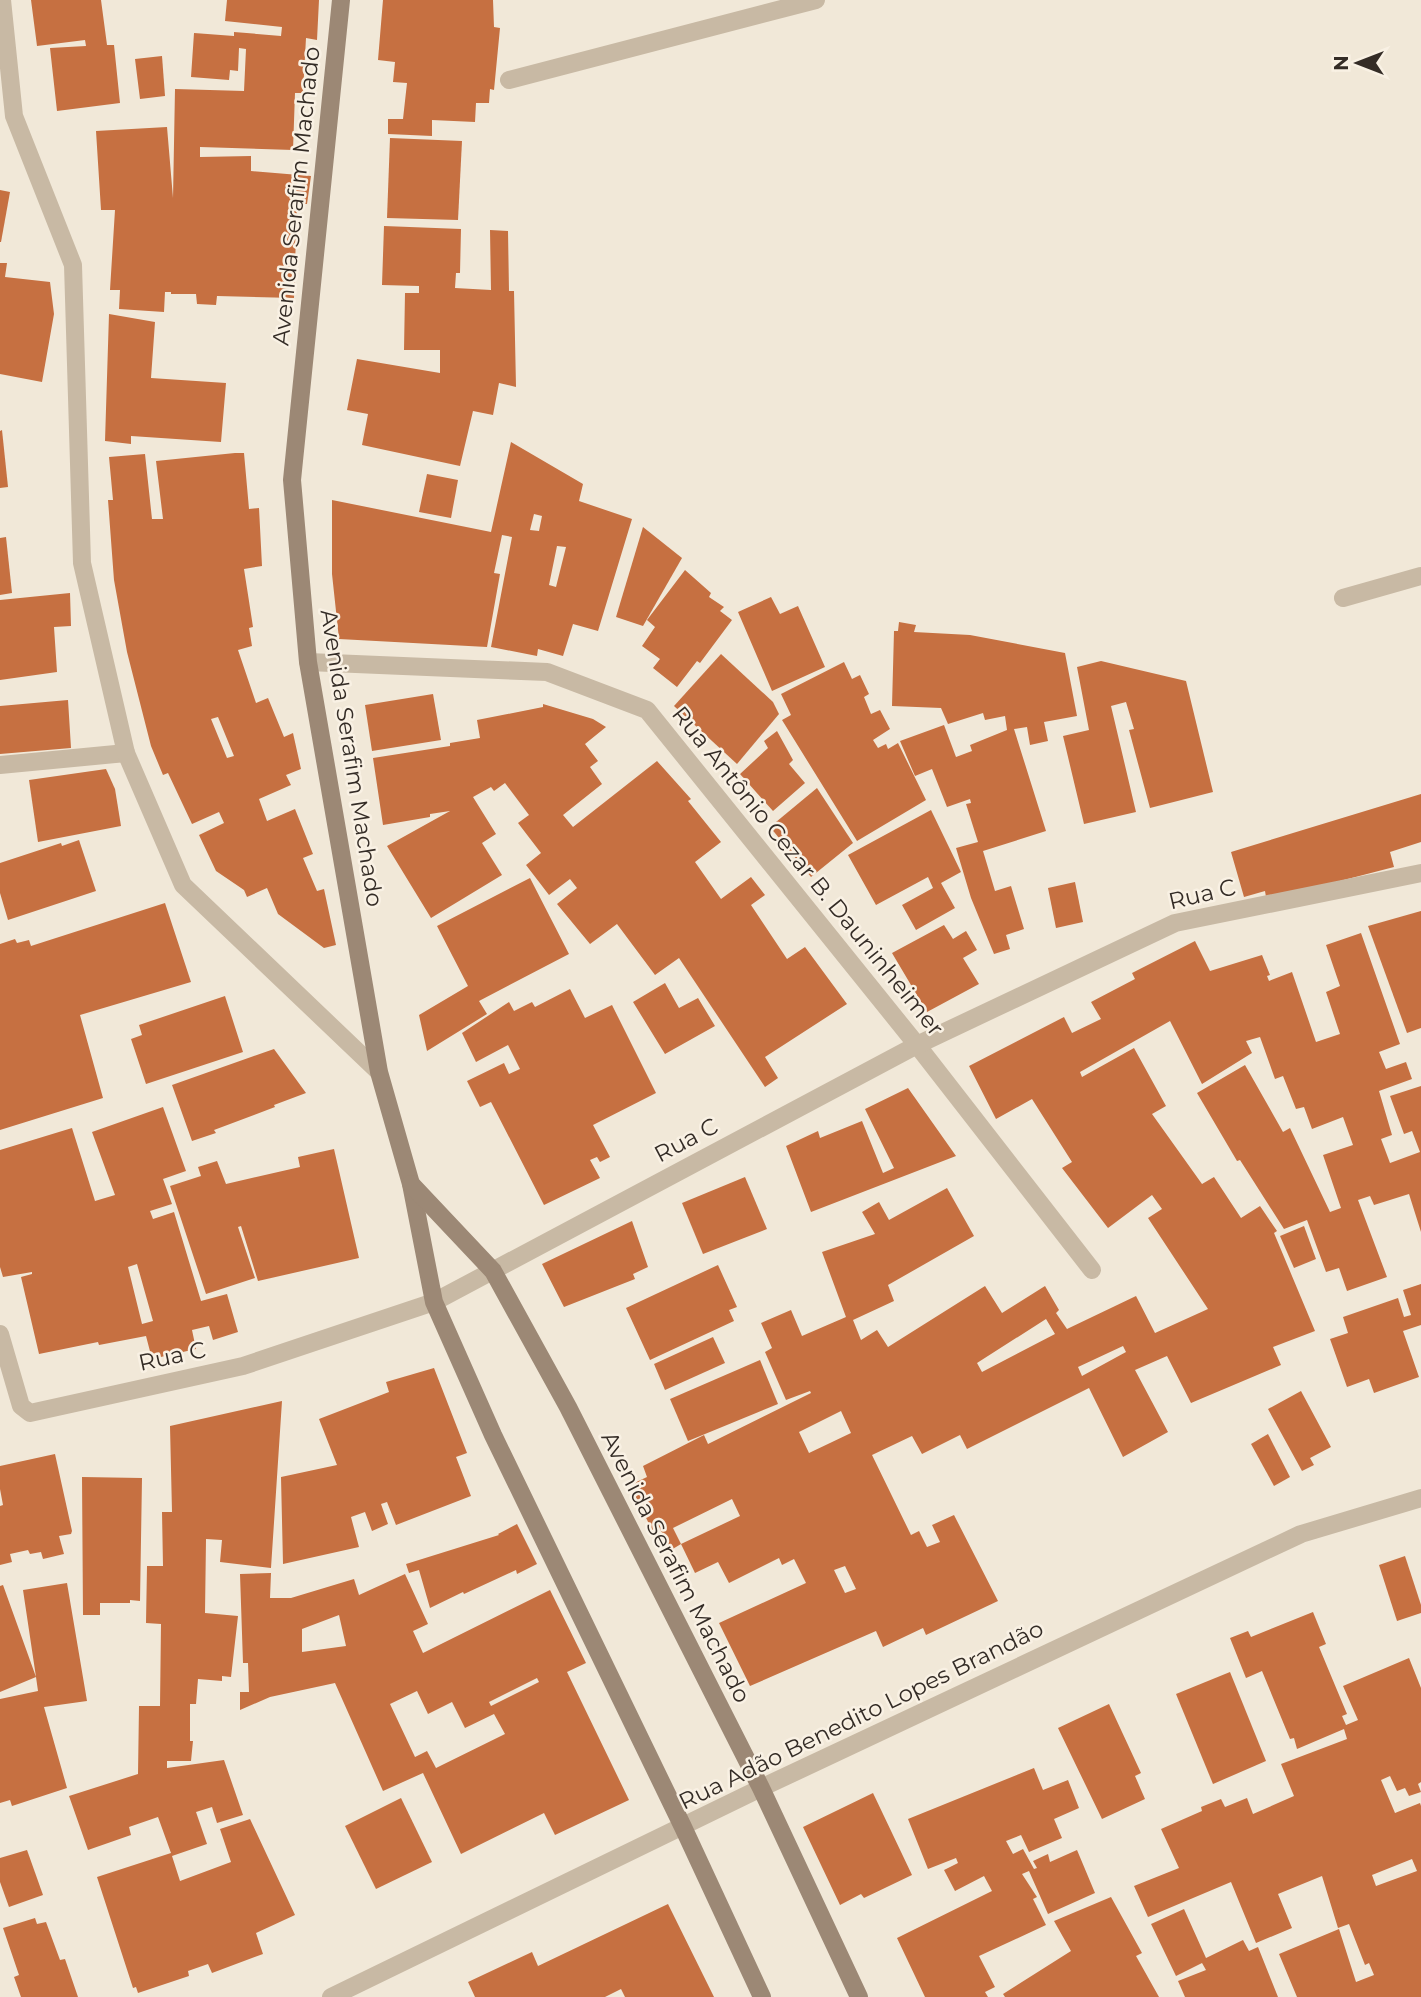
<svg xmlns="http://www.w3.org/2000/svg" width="1421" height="1997" font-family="Montserrat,sans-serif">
	<rect width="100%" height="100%" fill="#f1e8d8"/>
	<!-- building -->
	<g fill="#c67041" fill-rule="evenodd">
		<path d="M31 0H101L107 45H114L120 103 57 111 50 48 86 46 85 40 37 46Z"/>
		<path d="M227 0H319L317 40 306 38 303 93H295L293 150 200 147V157L251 156V171L311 176 307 204H297L294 298 217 296 216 305 197 304 196 294H171V292H165L164 312 119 309 120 290H110L115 210H101L96 131 167 127 173 198 175 89 244 91 246 49 239 48 238 71 230 70 229 80 191 77 194 33 234 36V32L281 36 282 27 225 21Z"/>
		<path d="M383 0H493L494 27 500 28 494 90 490 89 489 103H476L475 122 432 120V136L388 134V119H403L407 83 393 82 395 62 378 60Z"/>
		<path d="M162 56 165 96 140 99 135 59Z"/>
		<path d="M390 138 462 141 458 220 387 218Z"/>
		<path d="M0 190 10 192 1 242H0Z"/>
		<path d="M384 226 461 229 460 273H456L455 288 491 290 490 230 508 231 509 291H514L516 387 499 383 493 415 473 411 460 466 362 445 368 414 347 410 357 359 440 373V350H404L405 293H419V286L382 285Z"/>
		<path d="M0 263H7L5 277 50 282 54 314 42 382 0 374Z"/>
		<path d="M109 314 155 322 151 378 226 383 221 442 131 436V444L105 441Z"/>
		<path d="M2 430 8 487 0 488V431Z"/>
		<path d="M511 442 583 484 579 501 632 519 598 631 573 624 563 656 538 649 537 656 491 647 512 537 502 535 494 573 500 574 487 647 339 639 332 574V500L491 532ZM534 514 542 516 539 531 530 530ZM557 546 566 547 556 587 549 585Z"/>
		<path d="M235 453H244L249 509 259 508 262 566 244 569 253 627 249 628 252 646 238 650 256 703 268 698 284 737 293 733 301 769 286 775 291 785 259 799 267 821 295 809 313 854 303 858 317 891 324 889 336 945 324 948 278 914 267 888 247 897 244 890 216 871 199 835 224 823 219 812 192 824 168 773 163 775 151 746 127 652 114 580 108 500H113L109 457 145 454 152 519H163L156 461ZM218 717 234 756 227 758 211 719Z"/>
		<path d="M427 474 458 480 451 518 419 512Z"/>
		<path d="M643 527 682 558 643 626 616 617Z"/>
		<path d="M6 537 12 593 0 595V538Z"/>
		<path d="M685 570 711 593 709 597 724 607 720 611 732 620 700 663 697 661 677 687 653 668 660 659 642 646 655 627 647 620Z"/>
		<path d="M70 593 71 626 54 627 57 672 0 680V600Z"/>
		<path d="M771 597 780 614 798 606 825 667 772 691 738 612Z"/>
		<path d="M899 622 916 625 914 632 970 635 1065 653 1077 716 1044 722 1048 741 1030 745 1027 727 1014 729 1046 831 983 851 995 891 1011 886 1024 929 1006 935 1010 949 994 954 971 898 956 848 978 842 966 804 971 803 970 799 947 807 932 769 915 776 900 741 944 725 956 757 972 751 970 745 1007 730 1005 716 985 720 983 713 948 724 941 708 892 706 894 631H898Z"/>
		<path d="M721 654 773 702 779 714 737 764 674 706Z"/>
		<path d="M1101 661 1186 681 1213 792 1150 808 1129 730 1134 729 1126 702 1111 706 1136 812 1084 824 1063 736 1089 730 1077 667Z"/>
		<path d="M844 662 852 679 860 675 869 694 864 697 871 714 880 710 890 729 873 740 878 748 886 744 888 749 898 743 926 800 857 841 782 720 791 715 781 694Z"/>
		<path d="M433 694 441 740 372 751 365 705Z"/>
		<path d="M68 700 71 748 0 754V706Z"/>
		<path d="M543 704 593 719 606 727 585 744 598 761 590 767 602 784 563 815 573 827 657 761 691 799 688 801 721 842 695 862 721 899 751 877 765 895 751 905 787 959 805 947 847 1004 765 1057 778 1078 765 1087 679 958 655 975 617 924 590 944 557 904 577 888 570 879 549 895 526 865 541 853 518 823 529 815 505 783 494 791 491 787 473 797 496 834 482 843 502 875 431 918 387 846 450 811 430 814V817L383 825 373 758 450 746V743L480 738 477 720 543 707Z"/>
		<path d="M777 731 793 760 789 764 805 783 773 811 740 774 768 748 764 741Z"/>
		<path d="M106 769 115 789 121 826 38 842 29 780Z"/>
		<path d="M817 788 853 843 811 877 770 827Z"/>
		<path d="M1421 794V842L1390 852 1394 867 1282 896 1266 897 1265 891 1244 897 1231 852Z"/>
		<path d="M931 810 961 872 941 883 955 908 916 930 902 905 933 888 928 877 876 905 848 855Z"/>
		<path d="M79 840 96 891 8 920 0 893V863L61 843 62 846Z"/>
		<path d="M530 878 569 954 479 1001 487 1014 427 1051 419 1015 468 986 437 926Z"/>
		<path d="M1075 882 1083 922 1056 928 1048 888Z"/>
		<path d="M165 903 191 982 80 1015 103 1098 0 1130V944L15 939 17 943 29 940 31 946Z"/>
		<path d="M1421 911V1028L1407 1033 1368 926Z"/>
		<path d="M944 925 953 939 966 931 977 950 963 958 979 984 927 1012 892 953Z"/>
		<path d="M1361 933 1400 1044 1379 1052 1386 1069 1406 1062 1412 1079 1379 1091 1392 1135 1381 1139 1390 1163 1420 1152 1412 1131 1404 1134 1390 1096 1421 1086V1232L1409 1194 1374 1205 1370 1196 1358 1200 1387 1277 1347 1291 1339 1268 1326 1272 1307 1220 1284 1229 1240 1160 1237 1161 1197 1093 1245 1065 1283 1132 1290 1128 1330 1212 1341 1208 1323 1155 1353 1145 1343 1117 1312 1129 1304 1107 1296 1109 1283 1076 1275 1079 1260 1037 1246 1041 1252 1053 1202 1084 1170 1021 1080 1072 1082 1077 1134 1048 1166 1106 1152 1114 1202 1184 1214 1177 1241 1218 1260 1206 1277 1231 1274 1233 1315 1331 1273 1347 1281 1365 1191 1403 1167 1356 1135 1370 1168 1432 1123 1457 1089 1388 967 1449 960 1435 922 1454 912 1436 872 1455 911 1535 919 1531 927 1547 940 1542 932 1525 954 1515 998 1601 926 1635 923 1628 883 1647 876 1631 750 1686 719 1623 806 1583 794 1559 782 1565 779 1558 729 1583 718 1562 695 1573 681 1544 740 1516 732 1499 673 1528 681 1544 671 1550 659 1527 652 1530 630 1485 647 1477 643 1466 704 1435 708 1444 811 1393 810 1391 786 1400 765 1352 772 1348 761 1323 791 1310 802 1336 846 1317 822 1252 875 1234 862 1212 879 1202 889 1220 947 1188 974 1236 888 1285 894 1301 853 1320 861 1340 877 1330 888 1347 985 1286 1002 1313 1045 1286 1059 1310 1056 1313 1067 1329 1136 1296 1155 1333 1208 1309 1148 1218 1162 1209 1152 1195 1108 1228 1062 1168 1072 1162 1032 1099 996 1119 969 1066 1064 1017 1072 1033 1101 1019 1091 1002 1135 979 1132 973 1195 941 1210 971 1262 955 1270 975 1267 976 1269 981 1292 972 1316 1042 1340 1034 1326 992 1340 986 1326 945ZM1046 1319 1055 1334 982 1372 977 1363ZM1123 1346 1126 1352 1082 1376 1078 1367ZM841 1411 851 1433 809 1453 799 1432ZM845 1566 856 1589 845 1593 834 1570Z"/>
		<path d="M665 983 679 1008 698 998 715 1026 665 1054 633 1002Z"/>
		<path d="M570 989 585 1018 612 1005 656 1093 593 1125 610 1157 600 1162 597 1157 590 1160 600 1178 544 1205 491 1102 480 1107 467 1081 504 1063 509 1074 520 1069 508 1045 476 1062 462 1033 509 1002 514 1011 532 1002 535 1007Z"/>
		<path d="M225 996 243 1052 146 1084 131 1039 142 1035 139 1025Z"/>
		<path d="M274 1049 306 1093 274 1105 275 1107 214 1130 216 1133 192 1141 172 1085Z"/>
		<path d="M908 1088 956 1156 811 1212 786 1146 818 1131 820 1138 862 1121 883 1173 894 1168 865 1109Z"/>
		<path d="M163 1107 186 1171 163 1179 172 1204 150 1211 153 1219 174 1212 201 1301 227 1294 238 1332 213 1340 209 1326 192 1330 196 1349 152 1359 146 1336 99 1345 98 1342 39 1354 21 1277 32 1274V1272L3 1277 0 1267V1150L72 1128 95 1201 115 1195 92 1132ZM137 1264 153 1321 142 1324 128 1267Z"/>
		<path d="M334 1149 359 1258 258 1281 241 1226 238 1227 255 1278 206 1294 170 1186 201 1176 198 1167 217 1161 226 1184 300 1167 298 1157Z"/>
		<path d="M745 1177 767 1229 703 1254 682 1203Z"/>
		<path d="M632 1221 648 1267 633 1274 635 1279 564 1307 542 1264Z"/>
		<path d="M1304 1226 1316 1259 1294 1268 1280 1236Z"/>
		<path d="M718 1265 737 1307 729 1310 734 1321 650 1360 626 1308Z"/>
		<path d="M1421 1284V1325L1403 1331 1419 1377 1374 1393 1369 1379 1347 1387 1330 1339 1348 1333 1343 1317 1398 1298 1404 1317 1411 1315 1403 1290Z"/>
		<path d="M713 1337 725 1363 665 1390 654 1364Z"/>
		<path d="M760 1360 778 1404 688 1441 670 1399Z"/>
		<path d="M434 1368 467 1453 456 1457 471 1496 396 1525 387 1502 381 1504 388 1524 372 1531 365 1512 351 1517 359 1547 283 1564 281 1477 337 1465 319 1419 389 1392 386 1382Z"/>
		<path d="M1301 1391 1331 1447 1310 1458 1314 1465 1302 1471 1268 1409Z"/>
		<path d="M282 1401 271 1568 220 1562 222 1540 206 1539 205 1613 238 1616 231 1677 222 1676V1681L198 1679 196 1704H190V1741H193L191 1761H167V1768L224 1760 243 1815 217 1823 212 1807 196 1812 207 1844 172 1856 180 1881 231 1862 220 1829 250 1819 295 1915 256 1933 263 1954 212 1973 208 1964 188 1971 189 1976 138 1993 136 1987 133 1988 97 1877 171 1853 158 1817 129 1827 131 1835 88 1850 69 1796 138 1774 139 1706H160L161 1624 146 1623 147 1566H163L162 1512H172L170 1426Z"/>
		<path d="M1268 1434 1290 1477 1274 1486 1251 1444Z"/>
		<path d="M55 1454 72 1531 71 1534 59 1536 64 1554 43 1559 41 1552 30 1554 28 1550 10 1554 12 1562 0 1565V1506L3 1505 0 1489V1466Z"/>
		<path d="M82 1477 142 1478 140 1601 130 1600V1603H100V1615H83Z"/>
		<path d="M517 1524 537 1564 517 1574 516 1570 464 1594 463 1592 430 1608 419 1570 409 1573 406 1564 499 1535 498 1534Z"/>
		<path d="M1405 1556 1421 1605V1613L1397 1621 1379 1565Z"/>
		<path d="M271 1573 270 1598H291L354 1579 359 1595 405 1574 428 1624 413 1631 423 1653 550 1590 586 1663 567 1672 629 1800 555 1835 544 1813 461 1854 423 1773 383 1791 335 1683 270 1697 240 1710V1692H249L248 1663H243L240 1574ZM339 1615 346 1646 302 1652V1629ZM537 1678 539 1682 491 1706 489 1702ZM417 1691 428 1714 452 1702 465 1728 494 1714 505 1734 436 1768 427 1751 415 1757 390 1704Z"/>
		<path d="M67 1583 87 1701 44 1707 67 1788 12 1806 10 1800 0 1803V1699L38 1691 36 1677 0 1692V1586L3 1585 36 1677 23 1590Z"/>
		<path d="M1313 1612 1326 1644 1319 1647 1347 1714 1342 1716 1346 1725 1358 1720 1343 1686 1409 1658 1421 1688V1782L1418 1784 1421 1792 1409 1796 1405 1788 1397 1791 1390 1776 1381 1780 1395 1813 1420 1803 1421 1806V1997H1297L1279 1954 1339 1929 1356 1982 1374 1975 1369 1963 1365 1965 1349 1924 1338 1928 1322 1876 1278 1894 1292 1928 1256 1943 1231 1882 1148 1917 1134 1886 1179 1868 1161 1829 1202 1811 1201 1807 1221 1799 1225 1807 1247 1798 1253 1814 1294 1796 1281 1764 1347 1739 1344 1729 1297 1749 1294 1738 1290 1739 1262 1671 1246 1678 1230 1638 1248 1631 1251 1637ZM1412 1859 1417 1871 1376 1886 1372 1875Z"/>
		<path d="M1230 1672 1266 1761 1213 1784 1176 1694Z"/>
		<path d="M1109 1704 1141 1773 1135 1776 1145 1799 1102 1819 1058 1728Z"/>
		<path d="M1034 1768 1043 1790 1068 1780 1079 1808 1054 1819 1062 1838 1029 1852 1021 1835 1006 1841 1013 1854 1023 1849 1034 1869 1037 1868 1033 1861 1048 1854 1050 1862 1077 1850 1095 1893 1048 1914 1029 1871 1022 1874 1037 1897 1033 1899 1046 1925 979 1956 995 1987 985 1992 988 1997H925L897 1938 992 1891 984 1876 955 1891 944 1870 958 1863 956 1858 928 1869 908 1819Z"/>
		<path d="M873 1793 912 1875 864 1898 861 1894 840 1905 803 1827Z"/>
		<path d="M401 1798 432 1862 376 1889 345 1826Z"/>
		<path d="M27 1850 43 1895 9 1907 0 1882V1858Z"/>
		<path d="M1111 1897 1142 1953 1136 1956 1159 1997H1005L1003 1994 1071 1951 1054 1921Z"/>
		<path d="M668 1904 714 1997H625L621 1989 605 1997H475L468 1982 532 1952 538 1966Z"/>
		<path d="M1184 1909 1206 1958 1243 1940 1249 1951 1258 1947 1278 1997H1185L1178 1981 1206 1970 1202 1963 1176 1976 1151 1924Z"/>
		<path d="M35 1918 37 1924 46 1922 60 1960 65 1959 78 1997H21L14 1977 19 1975 3 1928Z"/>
	</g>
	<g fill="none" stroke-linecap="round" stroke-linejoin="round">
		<!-- lane -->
		<path stroke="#c8b9a4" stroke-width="18" d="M0 765 126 753"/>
		<!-- street -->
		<g stroke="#c8b9a4" stroke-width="18">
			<path d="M2 0 14 116 73 265 82 563 126 753 183 885 379 1072"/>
			<path d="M509 80 816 0"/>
			<path d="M1343 598 1421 576"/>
			<path d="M308 662 547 672 647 710 917 1045 1092 1270"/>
			<path d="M0 1334 21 1406 30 1413 243 1366 434 1302 917 1045 1175 923 1421 873"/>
			<path d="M331 1997 761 1788 1301 1534 1421 1498"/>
		</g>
		<!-- secondary -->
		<g stroke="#9c8875" stroke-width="18">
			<path d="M341 0 292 480 308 662 379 1072 411 1184 434 1302 493 1435 683 1827 762 1997"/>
			<path d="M411 1184 493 1271 568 1407 761 1788 859 1997"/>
		</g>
	</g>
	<g text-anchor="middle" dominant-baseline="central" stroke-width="5" stroke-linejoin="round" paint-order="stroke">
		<!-- street labels -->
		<g font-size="23" fill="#342c26" stroke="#f9f1e4">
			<text transform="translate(296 196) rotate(-84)">Avenida Serafim Machado</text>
			<text transform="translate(352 758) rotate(81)">Avenida Serafim Machado</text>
			<text transform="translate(808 871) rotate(51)">Rua Antônio Cezar B. Dauninheimer</text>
			<text transform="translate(1202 894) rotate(-13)">Rua C</text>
			<text transform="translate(686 1140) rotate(-28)">Rua C</text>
			<text transform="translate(172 1356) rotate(-12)">Rua C</text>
			<text transform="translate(676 1567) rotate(63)">Avenida Serafim Machado</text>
			<text transform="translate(861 1715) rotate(-26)">Rua Adão Benedito Lopes Brandão</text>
		</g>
	</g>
	<!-- north arrow -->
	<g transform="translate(1358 63) rotate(270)" stroke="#f9f1e4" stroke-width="5" paint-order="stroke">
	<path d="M0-5L12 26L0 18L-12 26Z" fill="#342c26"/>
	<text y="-10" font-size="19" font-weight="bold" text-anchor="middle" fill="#342c26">N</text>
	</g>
</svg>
